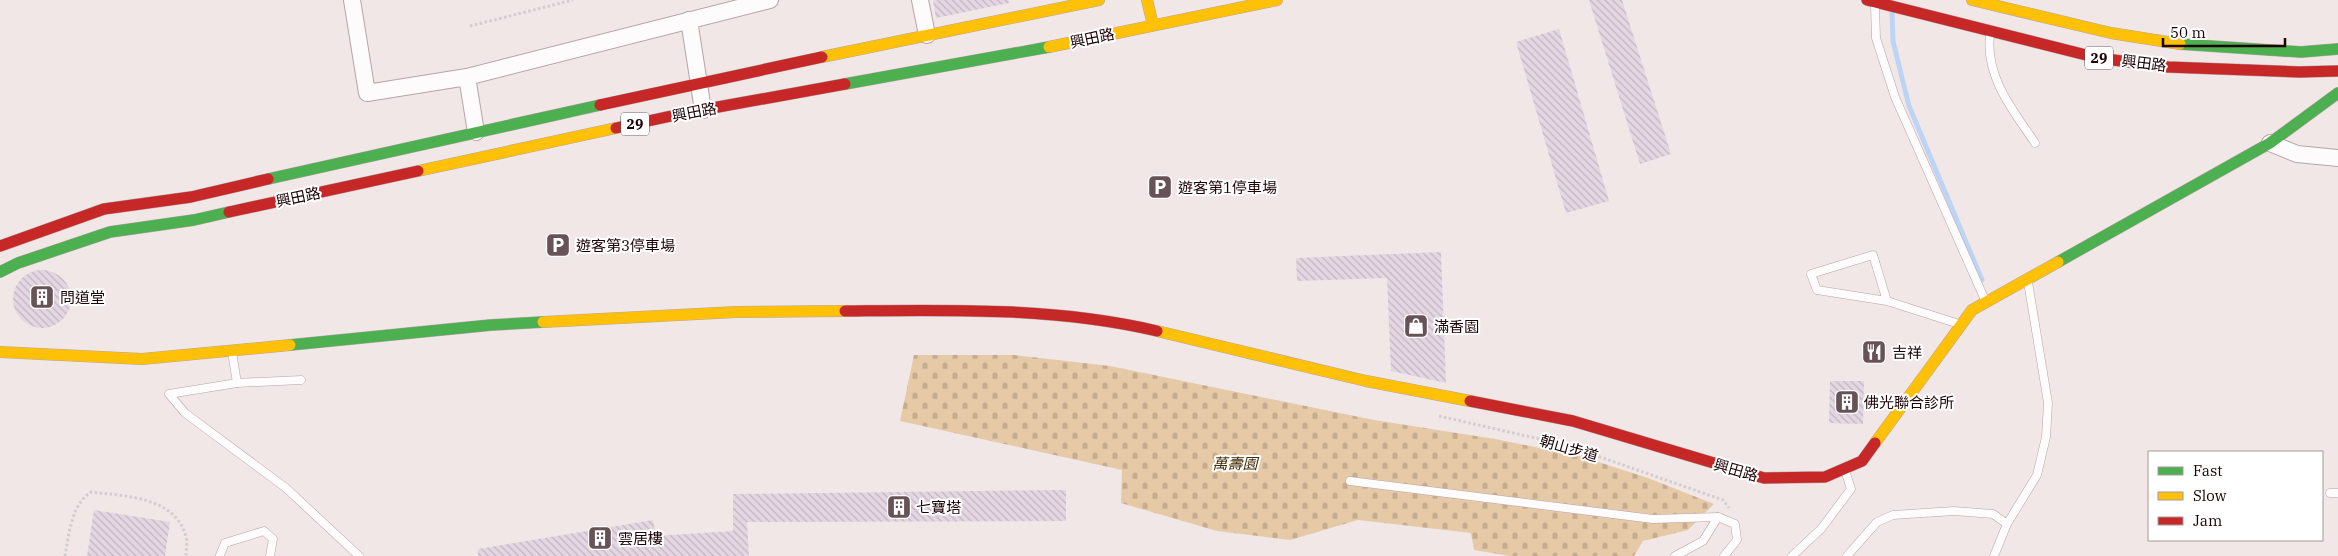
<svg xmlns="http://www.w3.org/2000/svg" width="2338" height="556" font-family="'IBM Plex Serif','Noto Sans TC',serif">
	<defs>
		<pattern id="cemetery-stones" width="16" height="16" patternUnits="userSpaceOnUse" patternTransform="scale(1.25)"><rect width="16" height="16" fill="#e6caa8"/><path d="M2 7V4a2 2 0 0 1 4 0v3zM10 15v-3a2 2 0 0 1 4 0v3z" fill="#c5ac8f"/></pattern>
		<pattern id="building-back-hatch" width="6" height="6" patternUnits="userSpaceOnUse" patternTransform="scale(1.25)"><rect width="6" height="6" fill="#e4d6e2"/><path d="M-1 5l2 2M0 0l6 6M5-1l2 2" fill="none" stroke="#c3b6c0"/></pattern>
	</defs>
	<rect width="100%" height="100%" fill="#f1e7e7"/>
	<!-- cemetery -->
	<path fill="url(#cemetery-stones)" d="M914 355H1014L1110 366 1374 420 1495 439 1580 456 1648 478 1714 504 1688 530 1643 541 1634 556H1510L1474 550 1471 533 1358 520 1290 540 1217 531 1121 503 1122 470 900 421Z"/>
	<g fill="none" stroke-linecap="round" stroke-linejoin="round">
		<!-- stream -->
		<path stroke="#bed4f5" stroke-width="5" d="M1892 12 1893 41 1909 106 1982 280"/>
	</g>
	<!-- building -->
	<g fill="url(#building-back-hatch)">
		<path d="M933 0H1009V3L936 18Z"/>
		<path d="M1589 0H1622L1671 154 1640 164Z"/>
		<path d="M1559 29 1609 201 1566 213 1516 42Z"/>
		<path d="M1441 252 1446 383 1391 371 1387 278 1297 281 1296 258Z"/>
		<circle cx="42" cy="299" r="29"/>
		<path d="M1830 381H1864L1863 424 1829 423Z"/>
		<path d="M1066 490V521L747 522 749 556H478V549L653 520 656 536 733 531V494Z"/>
		<path d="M94 510 170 522 165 556H87Z"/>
	</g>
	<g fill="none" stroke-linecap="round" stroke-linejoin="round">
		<defs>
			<g id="lane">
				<path d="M1875 6 1876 38 1895 97 1985 300"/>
				<path d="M1990 35C1985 77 2013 110 2035 143"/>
				<path d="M1887 301 1817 290 1811 274 1873 255 1887 301 1959 324"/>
				<path d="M232 352 237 383"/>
				<path d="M301 380 237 383 169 394 185 413 286 488 359 556"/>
				<path d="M1350 481 1653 519 1718 517"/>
				<path d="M2330 493H2338"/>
				<path d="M220 555 225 543 264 531 273 539 270 556"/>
				<path d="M1675 556 1703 541 1718 517 1735 524 1737 540 1724 556"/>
				<path d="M1792 556 1821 529 1851 489 1845 470"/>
				<path d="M1847 556 1877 522 1893 515 1954 511 1993 514 2007 524"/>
				<path d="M1994 556 2007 524 2037 475 2046 437 2048 403 2028 282"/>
			</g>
			<g id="street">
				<path d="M352 0 367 93 467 77 476 132"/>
				<path d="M920 0 927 35"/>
				<path d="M689 20 703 110"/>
				<path d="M467 77 770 0"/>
				<path d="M2270 143 2297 154 2338 158"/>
			</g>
			<g id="fast">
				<path d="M2180 44 2301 52 2338 49"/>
				<path d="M845 84 1049 47"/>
				<path d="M268 179 600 105"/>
				<path d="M2058 262 2270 143 2338 93"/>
				<path d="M0 272 18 263 110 232 194 220 229 212"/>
				<path d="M290 345 491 325 543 322"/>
			</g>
			<g id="slow">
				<path d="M1147 0 1153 25"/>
				<path d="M1972 0 2111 33 2180 44"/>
				<path d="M1049 47 1277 0"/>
				<path d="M822 57 1099 0"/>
				<path d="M418 171 616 128"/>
				<path d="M543 322 736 312 845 311"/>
				<path d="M1157 331 1366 381 1470 401"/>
				<path d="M0 352 142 359 290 345"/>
				<path d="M1875 443 1972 310 2058 262"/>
			</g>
			<g id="jam">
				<path d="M1867 0 2098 58 2168 67 2299 72 2338 71"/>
				<path d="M600 105 822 57"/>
				<path d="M616 128 685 113 845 84"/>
				<path d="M229 212 418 171"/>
				<path d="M0 246 104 209 191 197 268 179"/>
				<path d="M845 311C949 310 1055 307 1157 331"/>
				<path d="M1470 401 1573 421 1764 478 1825 477 1862 461 1875 443"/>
			</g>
		</defs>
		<!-- lane casing -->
		<use href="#lane" stroke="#b8a4a6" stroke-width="9"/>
		<!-- street casing -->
		<use href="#street" stroke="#b8a4a6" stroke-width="18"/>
		<!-- fast casing -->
		<use href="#fast" stroke="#b8a4a6" stroke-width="12"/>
		<!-- slow casing -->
		<use href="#slow" stroke="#b8a4a6" stroke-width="12"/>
		<!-- jam casing -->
		<use href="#jam" stroke="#b8a4a6" stroke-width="12"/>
		<!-- path -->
		<g stroke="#d2cece" stroke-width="3" stroke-dasharray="2.5 2.5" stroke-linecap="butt">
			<path d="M470 26 573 0"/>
			<path d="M71 299 105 292"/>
			<path d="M1439 416 1566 445 1723 500 1729 508"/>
			<path d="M65 556C69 534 71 505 91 492 123 496 176 496 186 537 188 542 186 550 186 556"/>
		</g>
		<!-- lane -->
		<use href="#lane" stroke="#fdfbfb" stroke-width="8"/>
		<!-- street -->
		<use href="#street" stroke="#fdfbfb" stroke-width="16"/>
		<!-- fast -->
		<use href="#fast" stroke="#4caf50" stroke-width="11"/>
		<!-- slow -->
		<use href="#slow" stroke="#ffc107" stroke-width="11"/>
		<!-- jam -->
		<use href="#jam" stroke="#c62828" stroke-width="11"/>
	</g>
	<!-- icons -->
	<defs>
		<symbol id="parking-square" viewBox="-11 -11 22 22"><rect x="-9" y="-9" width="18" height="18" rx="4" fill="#675355" stroke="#fff"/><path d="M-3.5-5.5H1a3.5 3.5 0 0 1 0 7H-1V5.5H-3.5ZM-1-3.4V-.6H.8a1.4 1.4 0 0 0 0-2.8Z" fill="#fff"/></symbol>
		<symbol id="building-square" viewBox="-11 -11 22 22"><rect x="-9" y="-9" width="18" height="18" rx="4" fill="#675355" stroke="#fff"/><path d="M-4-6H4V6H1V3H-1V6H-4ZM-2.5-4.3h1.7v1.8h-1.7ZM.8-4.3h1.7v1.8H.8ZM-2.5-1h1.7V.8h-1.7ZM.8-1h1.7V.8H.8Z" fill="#fff"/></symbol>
		<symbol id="shop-square" viewBox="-11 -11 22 22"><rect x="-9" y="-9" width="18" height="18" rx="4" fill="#675355" stroke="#fff"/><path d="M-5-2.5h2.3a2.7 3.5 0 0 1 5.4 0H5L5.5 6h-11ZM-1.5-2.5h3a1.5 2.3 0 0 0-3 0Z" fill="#fff"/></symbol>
		<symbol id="restaurant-square" viewBox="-11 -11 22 22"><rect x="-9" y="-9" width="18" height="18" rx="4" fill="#675355" stroke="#fff"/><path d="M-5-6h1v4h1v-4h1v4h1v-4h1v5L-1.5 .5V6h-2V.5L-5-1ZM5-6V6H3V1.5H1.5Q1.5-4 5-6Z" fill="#fff"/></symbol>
	</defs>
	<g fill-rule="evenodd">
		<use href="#parking-square" x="1146" y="173" width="28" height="28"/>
		<use href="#parking-square" x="544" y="231" width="28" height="28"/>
		<use href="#building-square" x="28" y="283" width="28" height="28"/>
		<use href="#shop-square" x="1402" y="312" width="28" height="28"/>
		<use href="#restaurant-square" x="1860" y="338" width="28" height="28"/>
		<use href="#building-square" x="1833" y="388" width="28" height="28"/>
		<use href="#building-square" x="885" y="493" width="28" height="28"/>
		<use href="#building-square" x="586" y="524" width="28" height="28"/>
	</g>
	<g text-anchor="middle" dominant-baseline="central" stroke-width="4" stroke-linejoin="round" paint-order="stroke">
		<!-- shield labels -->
		<g fill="#fff" stroke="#614f51" stroke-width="1">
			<rect x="2085" y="46.5" width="28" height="23" rx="4"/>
			<rect x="621" y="112.5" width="28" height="23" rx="4"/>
		</g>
		<g font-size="14" font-weight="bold" fill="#1d0306">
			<text x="2099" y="58">29</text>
			<text x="635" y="124">29</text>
		</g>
		<!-- street labels -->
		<g font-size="15" fill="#1d0306" stroke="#fff">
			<text transform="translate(1092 38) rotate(-12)">興田路</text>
			<text transform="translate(2144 63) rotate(7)">興田路</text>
			<text transform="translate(694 112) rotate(-11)">興田路</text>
			<text transform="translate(298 197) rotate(-12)">興田路</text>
			<text transform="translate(1569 448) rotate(16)">朝山步道</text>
			<text transform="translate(1736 470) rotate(16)">興田路</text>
		</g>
		<!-- poi labels -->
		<g font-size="15" fill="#1d0306" stroke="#fff" text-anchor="start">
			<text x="1178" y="187">遊客第1停車場</text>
			<text x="576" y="245">遊客第3停車場</text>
			<text x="60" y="297">問道堂</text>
			<text x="1434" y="326">滿香園</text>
			<text x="1892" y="352">吉祥</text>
			<text x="1864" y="402">佛光聯合診所</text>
			<text x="916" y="507">七寶塔</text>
			<text x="618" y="538">雲居樓</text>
		</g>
		<!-- park labels -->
		<g font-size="15" font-style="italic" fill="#432b03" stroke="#fff">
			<text x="1235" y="463">萬壽園</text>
		</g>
	</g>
	<!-- legend -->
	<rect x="2148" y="451" width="175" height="90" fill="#ffffff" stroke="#a59a9b"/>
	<rect x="2158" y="467" width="25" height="8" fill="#4caf50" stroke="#a59a9b"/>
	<text x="2193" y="476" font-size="15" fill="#1d0306">Fast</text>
	<rect x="2158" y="492" width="25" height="8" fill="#ffc107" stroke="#a59a9b"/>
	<text x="2193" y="501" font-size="15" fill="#1d0306">Slow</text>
	<rect x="2158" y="517" width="25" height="8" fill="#c62828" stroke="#a59a9b"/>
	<text x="2193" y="526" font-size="15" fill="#1d0306">Jam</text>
	<!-- scale -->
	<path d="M2163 38v8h122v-8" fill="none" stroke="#1d0306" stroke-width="2.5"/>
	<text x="2170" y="38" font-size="15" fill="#1d0306" stroke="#ffffff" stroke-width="4" paint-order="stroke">50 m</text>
</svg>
